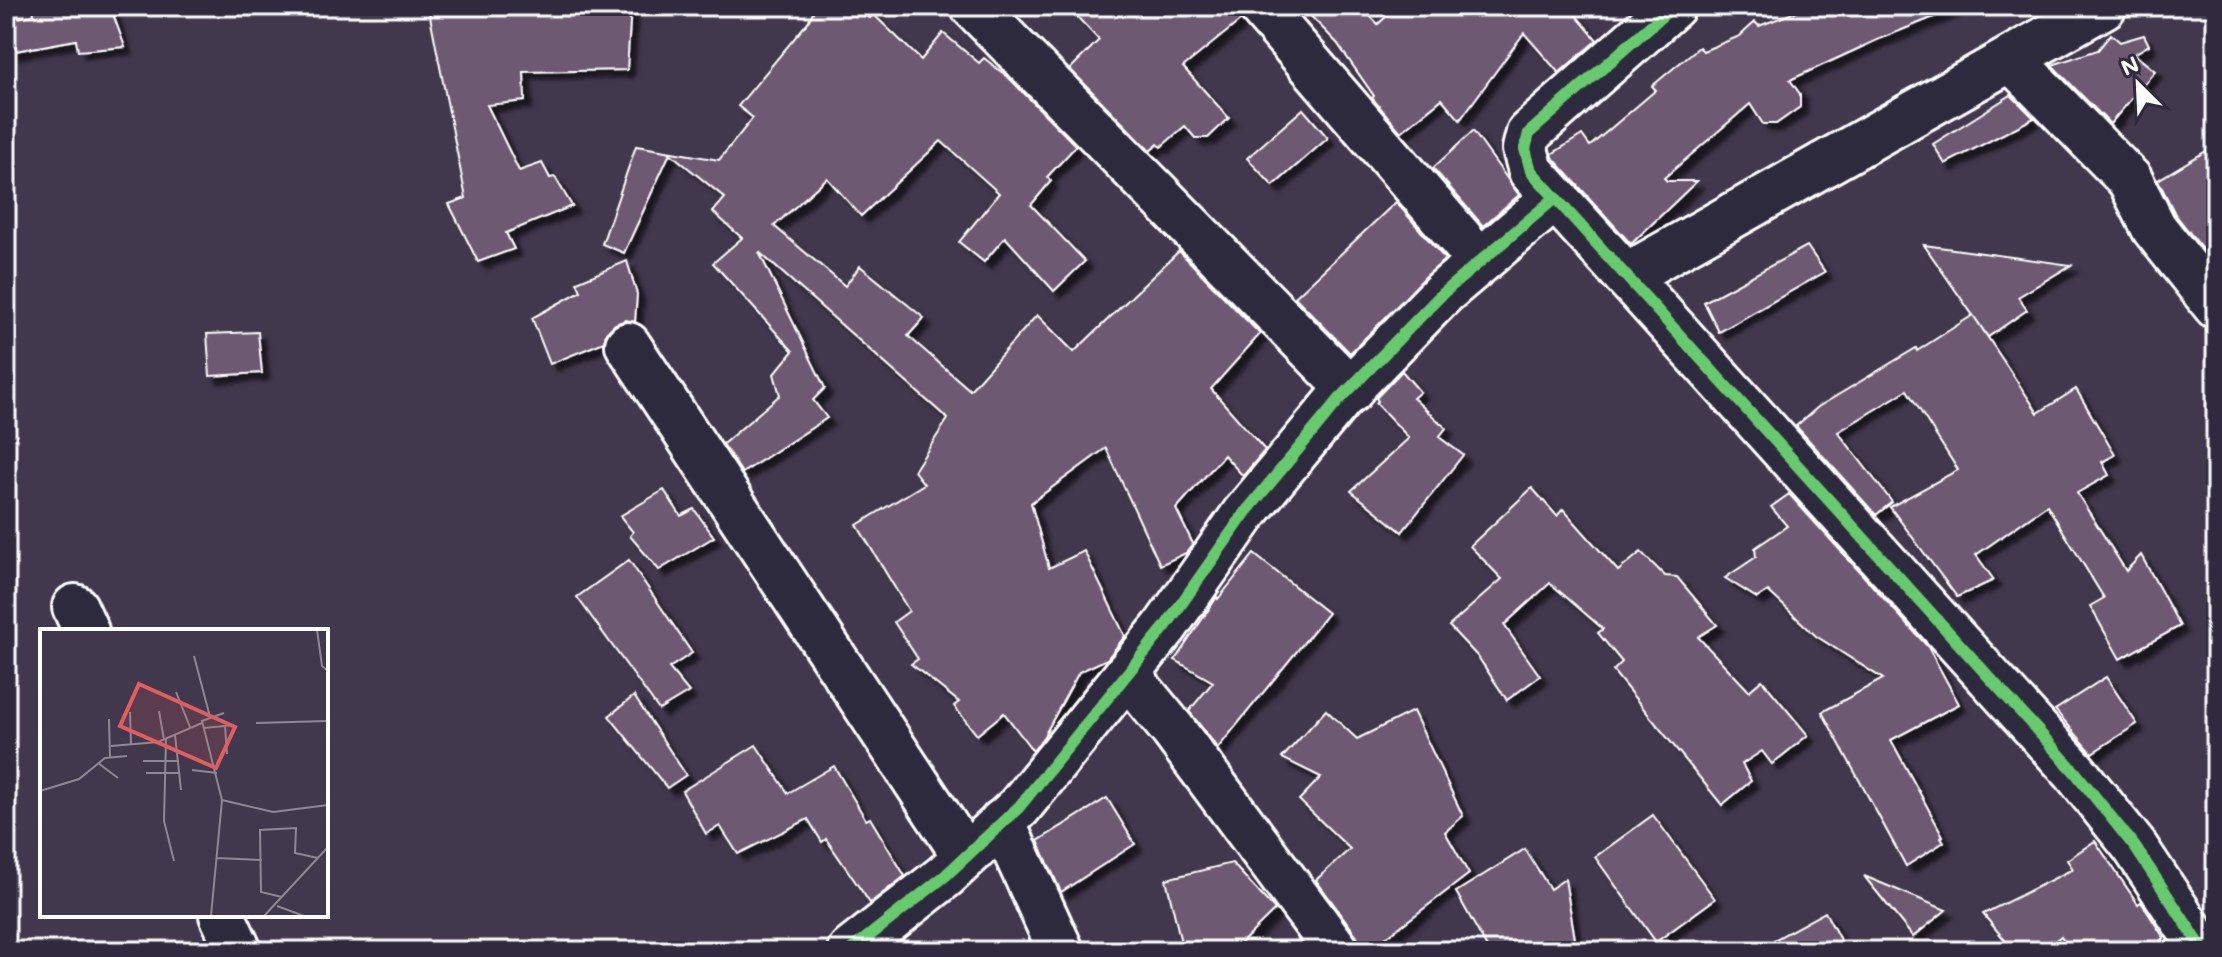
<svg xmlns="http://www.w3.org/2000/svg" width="2222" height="957" font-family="Mali,sans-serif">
	<defs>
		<filter id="shadow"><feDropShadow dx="7" dy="7" stdDeviation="2" flood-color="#0009"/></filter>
	</defs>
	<rect width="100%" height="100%" fill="#42384d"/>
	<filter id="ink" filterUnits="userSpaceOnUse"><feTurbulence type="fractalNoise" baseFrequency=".0125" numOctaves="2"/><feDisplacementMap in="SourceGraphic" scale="16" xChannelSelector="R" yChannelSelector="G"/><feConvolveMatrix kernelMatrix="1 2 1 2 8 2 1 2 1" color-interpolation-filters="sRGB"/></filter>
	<g filter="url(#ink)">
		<!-- building -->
		<g fill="#6d5a72" stroke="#fff" stroke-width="2" filter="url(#shadow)">
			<path d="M33 6H110L125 47 78 51 76 40 10 52 6 20 34 15Z"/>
			<path d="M428 6H631L627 70 524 72 525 101 487 105 519 171 542 163 550 178 555 177 572 206 506 233 514 249 478 262 449 204 466 198Z"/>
			<path d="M816 6H844L870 18 873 14 921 60 943 33 979 63 984 58 1009 78 1076 146 1047 177 1051 181 1031 205 1085 261 1054 291 1005 237 984 262 959 242 999 193 941 141 861 216 827 178 774 226 845 286 860 266 924 318 908 336 970 390 1037 315 1074 352 1179 251 1260 334 1211 389 1265 450 1243 476 1224 455 1176 509 1193 544 1186 553 1160 565 1106 448 1031 503 1049 568 1084 551 1125 636 1107 659 1079 672 1044 736 1033 751 1004 713 977 735 954 706 959 702 911 664 918 659 894 622 909 611 857 525 924 484 914 471 948 419 759 252 825 388 813 400 827 418 742 473 723 444 780 395 774 374 793 351 713 263 742 238 713 212 725 198 670 153 624 253 602 244 636 146 719 160 753 118 738 106 808 22Z"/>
			<path d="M1067 6H1236L1240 21 1183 67 1229 118 1208 138H1195L1185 126 1161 147 1158 144 1150 151 1070 69 1099 40Z"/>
			<path d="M1301 6H1360L1378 24 1398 6H1568L1597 40 1559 73 1524 33 1460 120 1442 99 1401 132 1372 98 1374 96 1337 43Z"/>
			<path d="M1811 6 1956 8 1877 40 1790 80 1800 94V107L1776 124H1763L1750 104 1664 178 1667 181H1697L1631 244 1554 159 1552 154 1582 135 1590 146 1656 90 1652 86 1699 47 1703 51 1740 36 1755 22 1759 26Z"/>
			<path d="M2111 34 2120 42 2144 35 2149 45 2134 54 2155 71 2110 124 2052 65 2098 50Z"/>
			<path d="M2011 95 2034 118 1945 164 1933 144Z"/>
			<path d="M1303 109 1328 138 1273 186 1247 158Z"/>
			<path d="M1473 131 1519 195 1483 226 1433 168Z"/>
			<path d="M2216 145V266L2175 214 2158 180Z"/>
			<path d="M1396 202 1445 259 1350 353 1295 297Z"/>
			<path d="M1924 245 2071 265 2018 297 2027 310 1988 337Z"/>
			<path d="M1807 246 1825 272 1719 332 1704 302Z"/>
			<path d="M627 261 637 294 635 322 626 320 615 324 606 333 604 342 550 364 532 318 581 291 577 282Z"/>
			<path d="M1973 315 2038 413 2076 389 2115 455 2102 462 2109 475 2077 493 2126 571 2141 555 2180 626 2120 659 2090 606 2104 598 2047 505 1976 555 1994 580 1957 597 1890 507 1958 470 1907 390 1838 432 1892 502 1876 515 1796 426 1818 407 1916 348 1917 351Z"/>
			<path d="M258 332 262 373 210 376 207 334Z"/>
			<path d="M1402 371 1420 392 1413 398 1446 428 1439 437 1463 455 1402 532 1351 491 1409 438 1376 403 1378 401 1376 398Z"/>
			<path d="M1532 488 1557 516 1563 509 1618 571 1641 552 1665 576 1677 577 1717 625 1698 637 1749 691 1762 680 1808 735 1772 764 1762 751 1742 764 1751 781 1722 805 1613 671 1622 662 1598 633 1603 629 1550 583 1504 625 1540 676 1507 700 1478 657 1449 626 1502 579 1470 546Z"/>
			<path d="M664 490 681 516 694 509 714 537 659 570 630 536 633 532 620 516Z"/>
			<path d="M1789 494 1928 647 1959 704 1891 740 1943 836 1941 837 1944 842 1906 866 1822 712 1883 679 1816 636 1768 591 1757 598 1725 578 1756 557 1755 548 1787 526 1771 507Z"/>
			<path d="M1254 554 1328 613 1218 748 1189 711 1213 682 1175 660 1217 597 1218 599Z"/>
			<path d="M629 560 692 653 669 668 689 692 659 710 577 597Z"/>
			<path d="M2106 677 2137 724 2092 753 2055 710Z"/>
			<path d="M634 696 686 775 667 788 609 716Z"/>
			<path d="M1326 710 1357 739 1413 711 1463 816 1445 832 1469 874 1368 951H1362L1357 936 1316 880 1350 849 1299 800 1321 777 1282 758Z"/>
			<path d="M756 745 788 793 834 766 866 820 870 818 905 876 870 903 826 839 822 842 808 819 738 854 720 826 706 834 682 791Z"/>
			<path d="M1107 798 1135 844 1061 892 1038 841Z"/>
			<path d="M1653 815 1715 899 1656 942 1595 857Z"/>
			<path d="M2095 841 2138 904 2141 902 2164 938 2144 951H2070L2061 936 2042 951H2014L1983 914 2073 869 2067 860Z"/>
			<path d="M1525 849 1550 889 1565 879 1575 939 1555 951H1489L1456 892Z"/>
			<path d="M1232 863 1275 910 1233 951H1183L1166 879Z"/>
			<path d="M1864 876 1946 910 1913 937Z"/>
			<path d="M1825 912 1846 951H1754Z"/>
		</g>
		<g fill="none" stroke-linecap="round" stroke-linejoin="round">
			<defs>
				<g id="minor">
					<path d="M973 6 1351 390"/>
					<path d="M1260 6 1480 261"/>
					<path d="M1673 6 1529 133 1525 149 1531 171 2075 772 2135 847 2204 951"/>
					<path d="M2011 59 2130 180 2154 228 2216 306"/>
					<path d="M1626 276 2104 6"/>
					<path d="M628 345 965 856"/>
					<path d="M75 607 86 631"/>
					<path d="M1127 674 1173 730 1337 951"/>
					<path d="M1002 822 1061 951"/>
					<path d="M222 915 239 951"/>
					<path d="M850 951 945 876 1019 807 1165 627 1245 513 1339 400 1443 293 1555 198"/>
				</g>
			</defs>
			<!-- minor casing -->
			<use href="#minor" stroke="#fff" stroke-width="50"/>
			<!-- minor -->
			<use href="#minor" stroke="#2f2a3d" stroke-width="44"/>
			<defs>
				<g id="cycleway">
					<path d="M1673 6 1529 133 1525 149 1531 171 2075 772 2135 847 2204 951"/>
					<path d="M850 951 945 876 1019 807 1165 627 1245 513 1339 400 1443 293 1555 198"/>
				</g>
			</defs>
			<!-- cycleway casing -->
			<use href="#cycleway" stroke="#2f2a3d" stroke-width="17"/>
			<!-- cycleway -->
			<use href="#cycleway" stroke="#67ca6e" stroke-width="12"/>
		</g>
	</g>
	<!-- overview -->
	<g transform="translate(40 629)">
		<rect width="288" height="288" fill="#42384d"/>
		<path fill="none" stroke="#8e8894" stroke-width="2" d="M277 1 282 37 288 42M154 27 170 88M136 63 150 98M119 82 124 111M90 83 91 116M69 90 70 129M216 94 288 92M185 97 187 125M164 99 194 96M135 106 141 161M126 110 124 192 134 232M71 117 118 113 162 94M103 132H139M58 134 78 149M152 141 177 144M106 144H140M0 162 39 150 65 129 87 127M182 171 233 183 288 176M177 229 222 231M242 268 221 263 220 201 256 199 255 224 278 229M237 277 264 287M171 287 182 171 162 92 184 84M224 287 288 218"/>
		<path fill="#e05e5e" fill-opacity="0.15" stroke="#e05e5e" stroke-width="4" d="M99 55 195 98 176 139 80 97Z"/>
		<rect width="288" height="288" fill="none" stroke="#fff" stroke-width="4"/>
	</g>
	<!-- margin -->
	<rect width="2222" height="957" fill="none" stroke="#2f2a3d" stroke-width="32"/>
	<rect x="16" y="16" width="2190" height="925" fill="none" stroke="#fff" stroke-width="3" filter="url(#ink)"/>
	<!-- north arrow -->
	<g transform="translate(2138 84) rotate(336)" stroke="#2f2a3d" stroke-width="6" paint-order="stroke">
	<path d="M0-6L14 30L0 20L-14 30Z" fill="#ffffff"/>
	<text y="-12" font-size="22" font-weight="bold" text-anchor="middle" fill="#ffffff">N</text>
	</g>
</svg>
